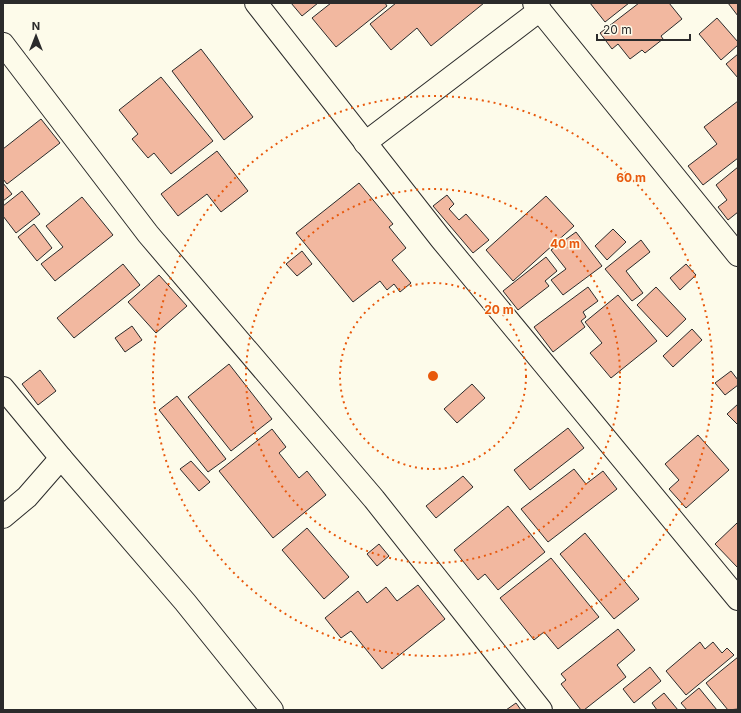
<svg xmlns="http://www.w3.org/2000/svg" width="741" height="713" font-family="Inter,sans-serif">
	<rect width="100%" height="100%" fill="#fdfbea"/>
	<!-- building -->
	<g fill="#f2b8a0" stroke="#2b2b2b">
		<path d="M291 3H318L302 16Z"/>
		<path d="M331 3H385L387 6 336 47 312 18Z"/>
		<path d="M396 3H484L431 46 417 28 391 50 370 24Z"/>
		<path d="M590 3H629L605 22Z"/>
		<path d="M639 3H669L682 19 661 36 663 39 645 53 642 50 630 59 618 44 612 49 600 33Z"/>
		<path d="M728 3H738V16Z"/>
		<path d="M717 18 738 42V45L721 60 699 34Z"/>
		<path d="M201 49 253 117 224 140 172 71Z"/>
		<path d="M738 54V78L726 64Z"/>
		<path d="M161 77 213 141 171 174 154 153 148 158 132 139 138 134 119 110Z"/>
		<path d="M738 101V158L703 185 688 166 717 144 704 127Z"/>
		<path d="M41 119 60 143 7 184 3 179V149Z"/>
		<path d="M217 151 248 191 221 212 207 194 178 216 161 194Z"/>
		<path d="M738 167V212L728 220 718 207 727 200 716 185Z"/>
		<path d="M3 183 12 194 3 201Z"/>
		<path d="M359 183 393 224 389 227 406 248 392 260 411 283 400 292 394 284 387 290 380 281 353 302 296 233Z"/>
		<path d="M22 191 40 214 16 233 3 216V206Z"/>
		<path d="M447 195 454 204 449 209 459 220 466 214 489 240 473 253 433 206Z"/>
		<path d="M546 196 574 226 513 281 486 250Z"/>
		<path d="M82 197 113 235 55 281 41 264 63 247 46 226Z"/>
		<path d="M34 224 52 248 37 261 18 237Z"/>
		<path d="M613 229 626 242 607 260 595 246Z"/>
		<path d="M576 232 602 266 563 295 551 280 566 269 551 250Z"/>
		<path d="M641 240 650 252 626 271 643 293 632 301 605 269Z"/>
		<path d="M302 251 312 264 297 276 286 264Z"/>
		<path d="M546 257 557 271 545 281 549 286 518 310 503 291Z"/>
		<path d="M123 264 140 285 74 338 57 318Z"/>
		<path d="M686 264 696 275 680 290 670 278Z"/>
		<path d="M159 275 187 306 156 333 128 302Z"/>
		<path d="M588 287 598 301 583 312 586 317 581 321 585 327 553 352 534 327Z"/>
		<path d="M656 287 686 319 667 337 637 305Z"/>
		<path d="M618 295 657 341 611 378 590 353 602 343 585 322Z"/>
		<path d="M132 326 142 340 125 352 115 338Z"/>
		<path d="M692 329 702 340 673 367 663 356Z"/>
		<path d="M229 364 272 419 231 451 188 397Z"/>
		<path d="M40 370 56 391 38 405 22 384Z"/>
		<path d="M731 371 738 380V385L725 395 715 383Z"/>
		<path d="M472 384 485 398 457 423 444 409Z"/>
		<path d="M177 396 226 459 208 472 159 410Z"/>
		<path d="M738 404V424H737L727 414Z"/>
		<path d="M568 428 584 448 530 490 514 470Z"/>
		<path d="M272 429 286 447 279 453 299 478 307 471 326 495 273 538 219 471Z"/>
		<path d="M698 435 729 470 686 508 669 489 679 480 665 464Z"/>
		<path d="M191 461 210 482 199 491 180 469Z"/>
		<path d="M574 469 586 484 603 471 617 489 548 542 521 509Z"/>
		<path d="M463 476 473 487 436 518 426 506Z"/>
		<path d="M508 506 545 552 498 590 485 574 478 580 454 550Z"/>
		<path d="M737 523 738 524V568L715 544Z"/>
		<path d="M307 528 349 577 324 599 282 550Z"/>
		<path d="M585 533 639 599 614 619 560 554Z"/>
		<path d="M379 544 389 556 377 566 367 554Z"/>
		<path d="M551 558 599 617 558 649 544 632 534 640 500 598Z"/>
		<path d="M418 585 445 619 382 669 351 631 341 638 325 618 358 591 367 603 386 587 397 601Z"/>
		<path d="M618 629 635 650 617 665 626 677 584 710H581L561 684 566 680 561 674Z"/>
		<path d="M700 642 705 649 713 642 722 653 727 648 734 655 686 695 666 671Z"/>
		<path d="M738 657V709L728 710 706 683Z"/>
		<path d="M650 667 661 681 634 703 623 689Z"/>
		<path d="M699 688 717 710H687L681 703Z"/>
		<path d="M664 693 678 710H657L652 703Z"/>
		<path d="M516 703 521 710H506Z"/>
	</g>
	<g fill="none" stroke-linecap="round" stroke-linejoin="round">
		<defs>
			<g id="street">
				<path d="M256 3 441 239 738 599"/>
				<path d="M534 3 738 255"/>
				<path d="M3 44 148 234 374 499 541 710"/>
				<path d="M365 143 540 10"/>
				<path d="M3 388 61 458 185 602 272 710"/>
				<path d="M3 517 27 497 61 458"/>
			</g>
		</defs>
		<!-- street casing -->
		<use href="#street" stroke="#2b2b2b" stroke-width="24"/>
		<!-- street -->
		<use href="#street" stroke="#fdfbea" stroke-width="22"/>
	</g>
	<!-- distance rings -->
	<g fill="none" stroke="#e8590c" stroke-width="2" stroke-dasharray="2 4">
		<circle cx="433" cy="376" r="93"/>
		<circle cx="433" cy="376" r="187"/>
		<circle cx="433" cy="376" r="280"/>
	</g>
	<circle cx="433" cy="376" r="6" fill="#e8590c" stroke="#fdfbea" stroke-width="2"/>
	<g font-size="12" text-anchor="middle" font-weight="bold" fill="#e8590c" stroke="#fdfbea" stroke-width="3" stroke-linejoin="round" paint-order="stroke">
		<text x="631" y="182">60 m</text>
		<text x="565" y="248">40 m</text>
		<text x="499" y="314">20 m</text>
	</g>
	<!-- border -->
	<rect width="741" height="713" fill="none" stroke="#2b2b2b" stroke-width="8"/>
	<!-- north arrow -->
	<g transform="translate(36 36)" stroke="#fdfbea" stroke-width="3" paint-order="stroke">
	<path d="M0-3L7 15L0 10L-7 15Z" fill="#2b2b2b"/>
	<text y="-6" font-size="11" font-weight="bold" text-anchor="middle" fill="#2b2b2b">N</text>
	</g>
	<!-- scale -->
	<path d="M597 34v6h93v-6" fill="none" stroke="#2b2b2b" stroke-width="2"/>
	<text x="603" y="34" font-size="12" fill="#2b2b2b" stroke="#fdfbea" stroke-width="3" paint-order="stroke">20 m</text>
</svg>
